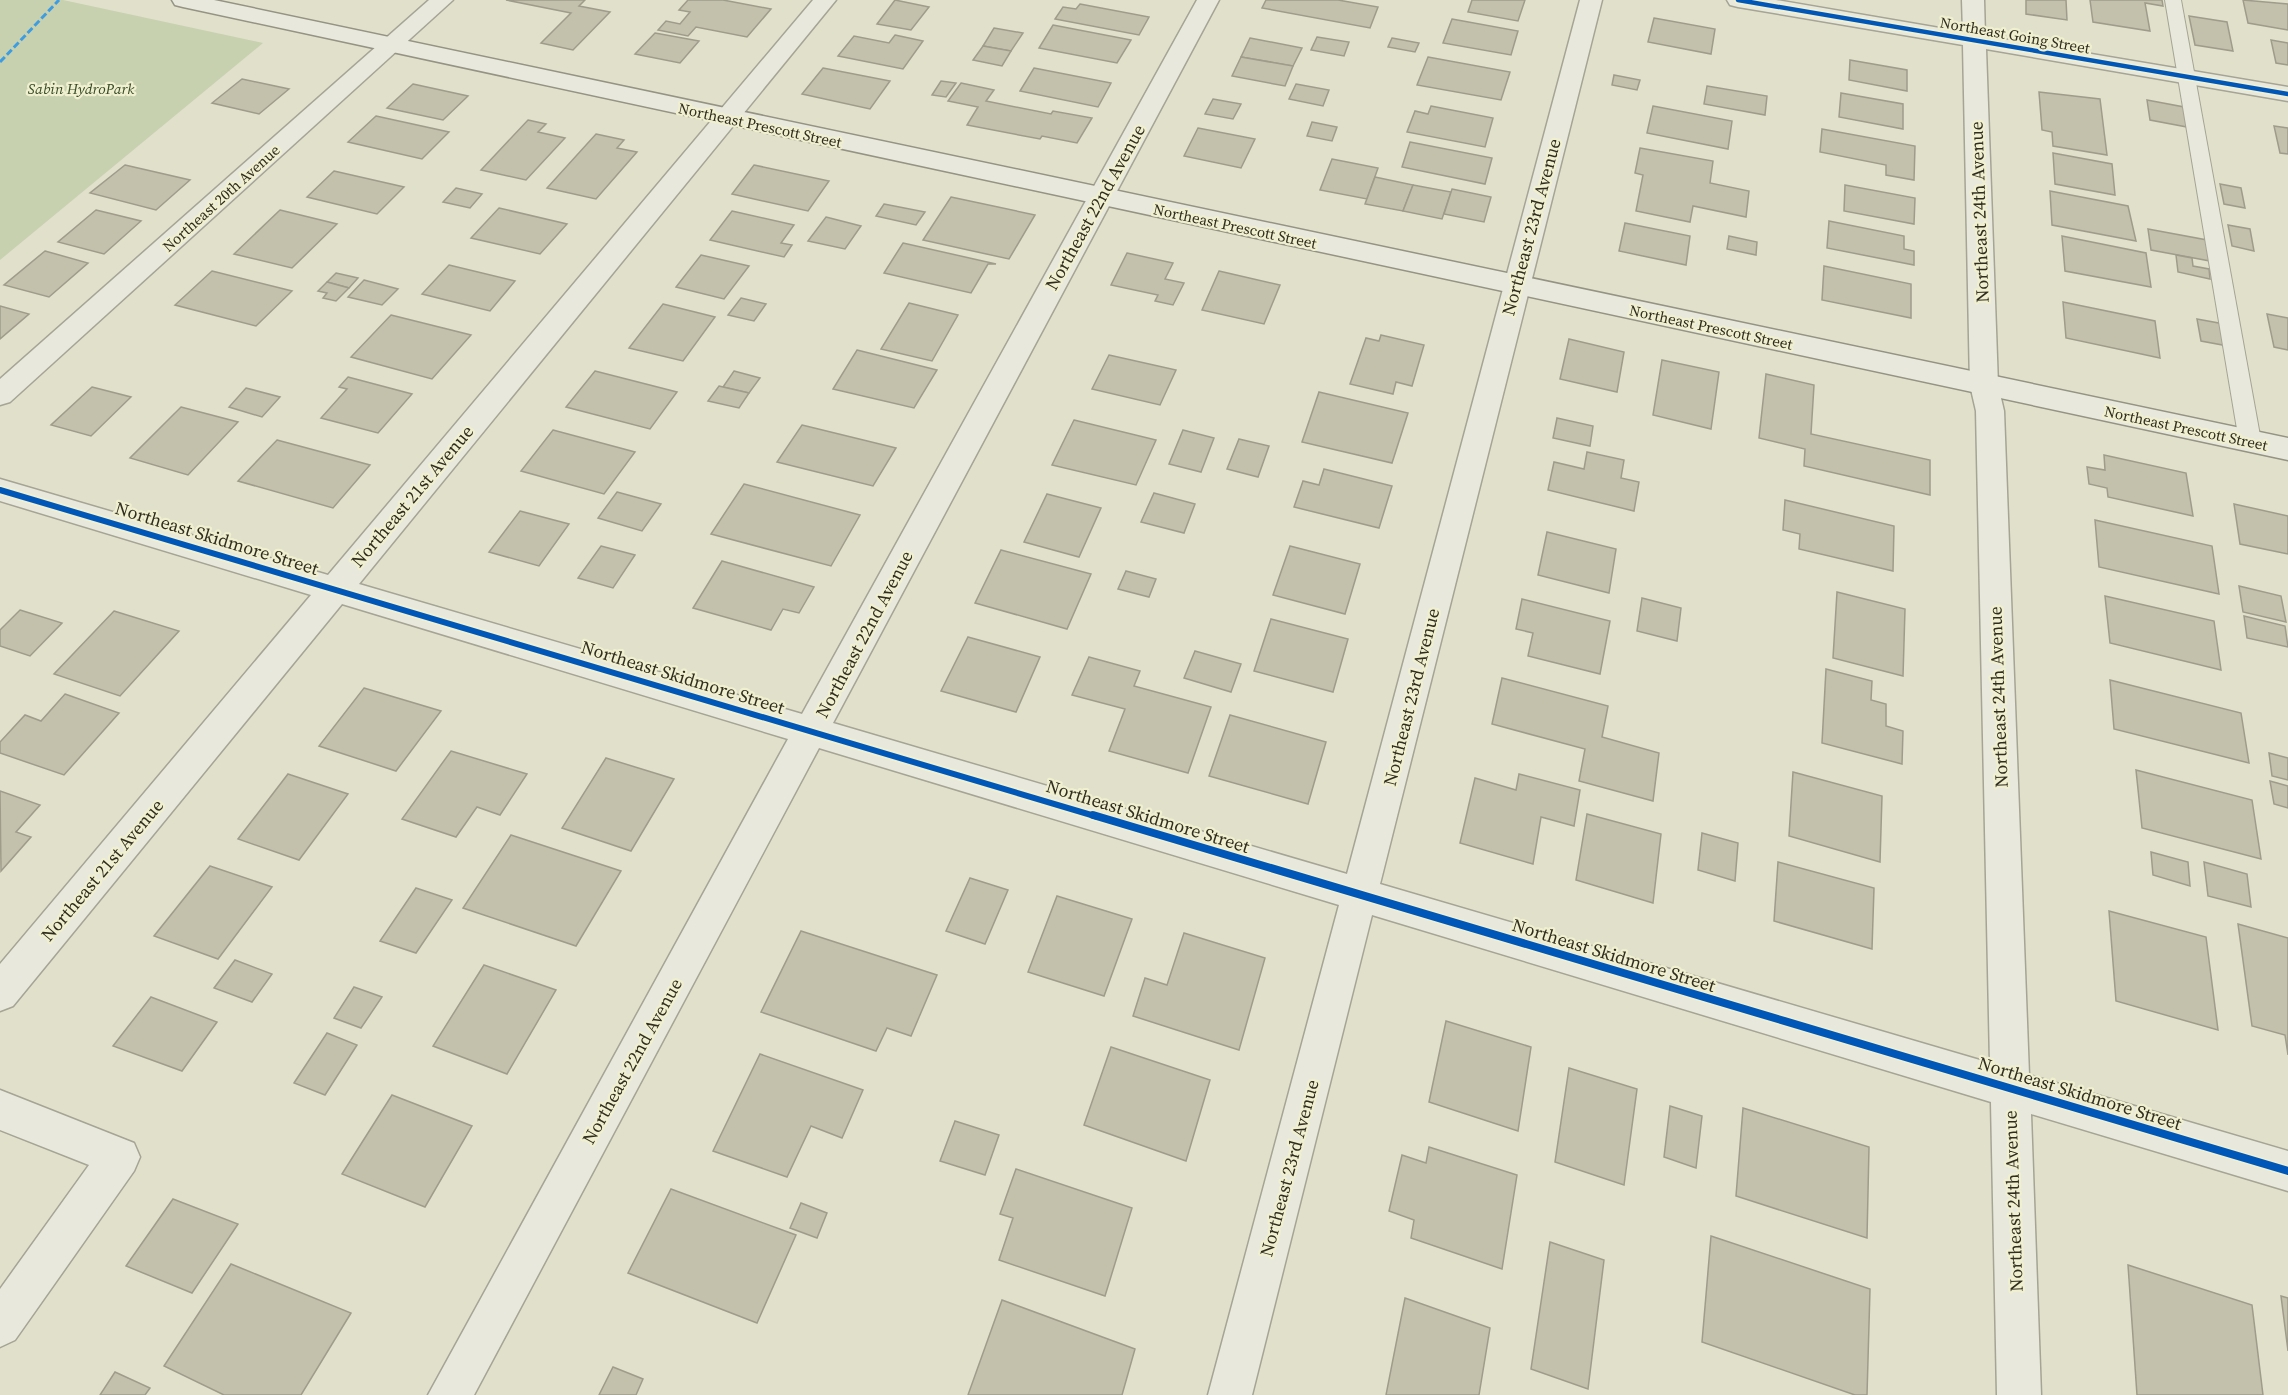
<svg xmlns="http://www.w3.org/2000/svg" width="2288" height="1395" font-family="'Source Serif 4',serif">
	<rect width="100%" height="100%" fill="#e0e0cb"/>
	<!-- green -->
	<path fill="#c7d1af" d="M0 0H63L263 43 0 260Z"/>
	<!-- building -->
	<g fill="#c3c0ac" stroke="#9f9c8b" stroke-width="1.5">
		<path d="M506 0H585L579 6 610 12 573 50 541 43 571 13Z"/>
		<path d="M688 0H723L771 9 747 37 696 27 688 36 658 30 666 21 680 24 690 12 679 10Z"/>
		<path d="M895 0 929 7 911 30 877 24Z"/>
		<path d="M1266 0H1338L1378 7 1370 28 1262 8Z"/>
		<path d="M1472 0H1525L1518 21 1468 12Z"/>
		<path d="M2026 0H2066L2067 20 2026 14Z"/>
		<path d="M2090 0H2162L2163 6 2145 3 2150 31 2093 22Z"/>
		<path d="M2243 0 2288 4V30L2248 23Z"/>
		<path d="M1080 4 1149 17 1139 35 1055 19 1063 7 1076 9Z"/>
		<path d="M2189 16 2227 22 2233 51 2195 45Z"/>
		<path d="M1654 18 1715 29 1711 54 1648 42Z"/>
		<path d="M1452 19 1518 31 1511 55 1443 43Z"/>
		<path d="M1053 25 1131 40 1117 63 1039 48Z"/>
		<path d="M994 28 1023 33 1011 51 983 46Z"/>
		<path d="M655 33 699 41 680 63 635 54Z"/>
		<path d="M895 35 923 41 903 69 838 56 854 36 889 43Z"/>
		<path d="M1317 37 1349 42 1344 56 1311 50Z"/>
		<path d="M1250 38 1302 48 1293 66 1241 57Z"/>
		<path d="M1392 38 1419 43 1415 52 1388 47Z"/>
		<path d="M2271 40 2288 43V65L2276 63Z"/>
		<path d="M983 46 1011 51 1002 66 973 60Z"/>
		<path d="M1241 57 1293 66 1285 86 1232 76Z"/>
		<path d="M1428 57 1510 72 1501 100 1417 85Z"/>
		<path d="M1850 60 1907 70V91L1849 80Z"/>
		<path d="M823 68 890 81 870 109 802 94Z"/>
		<path d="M1034 68 1111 83 1098 107 1020 91Z"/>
		<path d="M1614 75 1640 80 1637 90 1612 85Z"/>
		<path d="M242 79 289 89 259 114 212 103Z"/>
		<path d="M941 81 956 83 946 97 932 95Z"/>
		<path d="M961 83 994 90 986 101 1051 114 1053 111 1092 118 1077 143 1042 136 1040 139 967 125 978 107 948 101Z"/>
		<path d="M413 84 468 96 443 120 387 108Z"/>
		<path d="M1296 84 1329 90 1323 106 1289 99Z"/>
		<path d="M1707 86 1767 96 1765 115 1704 104Z"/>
		<path d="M2039 92 2100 99 2107 155 2053 146 2052 132 2042 130Z"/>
		<path d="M1841 93 1903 104V129L1839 117Z"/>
		<path d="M1213 99 1241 104 1233 119 1205 114Z"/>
		<path d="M2147 100 2184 107 2187 127 2150 120Z"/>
		<path d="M1431 106 1493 118 1485 147 1407 132 1415 111 1428 114Z"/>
		<path d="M1653 106 1732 121 1728 149 1647 133Z"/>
		<path d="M376 116 449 132 422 159 348 142Z"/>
		<path d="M528 120 546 124 538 132 565 138 526 180 481 170Z"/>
		<path d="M1312 122 1337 127 1332 141 1307 136Z"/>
		<path d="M2274 126 2288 128V154L2280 153Z"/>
		<path d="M1198 128 1255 139 1241 168 1184 156Z"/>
		<path d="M1822 129 1915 146 1914 180 1886 175V165L1820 152Z"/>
		<path d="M596 134 624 140 617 148 637 152 596 199 547 188Z"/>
		<path d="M1410 142 1492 158 1485 184 1402 167Z"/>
		<path d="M1640 148 1713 161 1710 183 1749 191 1746 217 1693 206 1690 222 1636 211 1643 175 1635 173Z"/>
		<path d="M2053 153 2112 164 2115 195 2055 184Z"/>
		<path d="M1332 159 1378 168 1367 199 1320 190Z"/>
		<path d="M125 165 190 180 156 210 90 193Z"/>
		<path d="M754 165 829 181 808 211 732 194Z"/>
		<path d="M334 171 404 187 377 214 307 197Z"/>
		<path d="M1375 177 1413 185 1403 211 1365 204Z"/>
		<path d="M2220 184 2241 188 2245 208 2224 204Z"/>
		<path d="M1413 185 1451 192 1442 219 1403 211Z"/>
		<path d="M1845 185 1915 198 1914 224 1844 211Z"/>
		<path d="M456 188 482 194 470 208 443 202Z"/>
		<path d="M1452 189 1491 197 1484 222 1444 214Z"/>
		<path d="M2050 191 2128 206 2136 241 2052 225Z"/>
		<path d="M951 197 1035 215 1009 259 923 240Z"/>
		<path d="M884 204 925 212 916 225 876 216Z"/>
		<path d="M499 208 567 224 540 254 471 238Z"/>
		<path d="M96 210 141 221 104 254 58 242Z"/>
		<path d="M280 210 337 224 292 268 234 254Z"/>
		<path d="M732 211 794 225 781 243 792 245 784 257 710 240Z"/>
		<path d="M826 217 861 226 845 249 808 241Z"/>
		<path d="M1829 221 1904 236V249L1914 251V265L1827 248Z"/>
		<path d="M1625 223 1690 236 1686 265 1619 251Z"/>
		<path d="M2228 225 2250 229 2254 251 2232 246Z"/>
		<path d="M2148 229 2207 240 2210 261 2151 250Z"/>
		<path d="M1729 236 1757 242 1756 255 1727 249Z"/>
		<path d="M2062 236 2146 253 2151 287 2065 271Z"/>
		<path d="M903 243 996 264H988L971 293 884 273Z"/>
		<path d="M45 251 88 263 49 297 4 285Z"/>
		<path d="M1127 253 1173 263 1165 279 1184 283 1173 305 1155 301 1158 295 1111 285Z"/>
		<path d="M701 255 749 266 724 299 676 287Z"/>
		<path d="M2176 255 2192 258 2193 266 2209 269 2210 279 2178 272Z"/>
		<path d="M449 265 515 281 490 311 422 294Z"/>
		<path d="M1824 266 1911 284V318L1822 300Z"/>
		<path d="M212 271 292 291 256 326 175 305Z"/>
		<path d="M1219 271 1280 285 1264 324 1202 310Z"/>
		<path d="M336 273 358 278 349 288 327 282Z"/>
		<path d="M364 280 398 289 382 305 348 297Z"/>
		<path d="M327 282 349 288 336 301 323 298 327 293 318 291Z"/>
		<path d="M741 298 766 304 754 321 728 315Z"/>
		<path d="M2063 302 2155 321 2160 358 2066 338Z"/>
		<path d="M909 303 958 315 932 361 881 349Z"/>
		<path d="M663 304 715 317 683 361 629 348Z"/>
		<path d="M0 306 29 314 0 339Z"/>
		<path d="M2267 314 2288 318V350L2274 347Z"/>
		<path d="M391 315 471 335 432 379 351 357Z"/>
		<path d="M2197 319 2224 324 2228 346 2201 341Z"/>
		<path d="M1381 335 1424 345 1412 386 1396 382 1393 394 1350 384 1366 338 1379 341Z"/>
		<path d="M1569 339 1624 352 1617 392 1560 379Z"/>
		<path d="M857 350 937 370 914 408 833 389Z"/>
		<path d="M1109 355 1176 370 1160 405 1092 389Z"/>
		<path d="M1662 360 1719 372 1711 429 1653 415Z"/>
		<path d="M595 371 677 392 650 429 566 407Z"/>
		<path d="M734 371 760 378 749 393 723 387Z"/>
		<path d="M1766 374 1814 385 1811 434 1930 460V495L1804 466 1805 449 1759 438Z"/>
		<path d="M348 377 412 394 378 433 321 418 347 389 339 387Z"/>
		<path d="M719 386 723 387 749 393 739 408 708 401Z"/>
		<path d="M92 387 131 397 91 436 51 425Z"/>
		<path d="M246 388 280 397 262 417 229 407Z"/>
		<path d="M1319 392 1408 413 1392 463 1302 442Z"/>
		<path d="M181 407 238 422 188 475 130 458Z"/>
		<path d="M1557 418 1593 426 1590 446 1553 438Z"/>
		<path d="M1074 420 1156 440 1136 485 1052 465Z"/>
		<path d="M802 425 896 448 873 486 777 462Z"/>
		<path d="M553 430 635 452 604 494 521 471Z"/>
		<path d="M1183 430 1214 438 1201 472 1169 464Z"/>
		<path d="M1239 439 1269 446 1258 477 1227 469Z"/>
		<path d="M277 440 370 465 333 508 238 481Z"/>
		<path d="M1587 452 1624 460 1621 478 1639 482 1634 511 1548 490 1554 462 1584 469Z"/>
		<path d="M2104 455 2186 473 2193 516 2108 497 2107 488 2089 484 2087 467 2105 470Z"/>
		<path d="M1324 469 1392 486 1379 528 1294 507 1303 481 1319 485Z"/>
		<path d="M744 484 860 515 831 566 711 534Z"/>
		<path d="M617 492 661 504 642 531 598 518Z"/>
		<path d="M1154 493 1195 504 1184 533 1141 522Z"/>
		<path d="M1047 494 1101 508 1079 557 1024 542Z"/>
		<path d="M1785 500 1894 526 1893 571 1799 549 1800 534 1783 530Z"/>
		<path d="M2234 504 2288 516V554L2240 544Z"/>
		<path d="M520 511 569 524 539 566 489 552Z"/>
		<path d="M2095 520 2212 546 2219 594 2099 567Z"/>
		<path d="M1547 532 1616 549 1609 593 1538 575Z"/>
		<path d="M601 546 635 555 613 588 578 578Z"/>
		<path d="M1290 546 1360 564 1345 614 1273 595Z"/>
		<path d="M1001 550 1091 574 1067 629 975 603Z"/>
		<path d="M722 561 814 587 799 613 783 609 771 630 693 608Z"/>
		<path d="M1126 571 1156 579 1149 597 1118 589Z"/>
		<path d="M2239 586 2281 596 2286 622 2243 612Z"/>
		<path d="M1837 592 1905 609 1903 676 1833 658Z"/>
		<path d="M2105 596 2214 621 2221 670 2110 643Z"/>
		<path d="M1642 598 1681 608 1677 641 1637 631Z"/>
		<path d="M1522 599 1610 621 1600 674 1528 656 1533 633 1516 629Z"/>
		<path d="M20 610 62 623 30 656 0 646V630Z"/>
		<path d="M114 611 179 631 120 696 54 674Z"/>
		<path d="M2244 616 2285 626 2288 647 2247 638Z"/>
		<path d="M1271 619 1348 639 1333 692 1254 671Z"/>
		<path d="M968 637 1040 657 1016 712 941 691Z"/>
		<path d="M1195 651 1241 664 1231 692 1184 678Z"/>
		<path d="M1089 657 1140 671 1134 686 1211 707 1188 773 1109 751 1125 709 1072 695Z"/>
		<path d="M1826 669 1872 681 1871 700 1886 704V726L1903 731 1902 764 1822 743Z"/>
		<path d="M1502 678 1608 706 1602 737 1659 753 1653 801 1579 781 1585 749 1492 724Z"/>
		<path d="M2110 680 2241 713 2249 763 2114 729Z"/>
		<path d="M364 688 441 711 396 771 319 746Z"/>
		<path d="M65 694 119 713 64 775 0 753V742L25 715 41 721Z"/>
		<path d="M1230 715 1326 742 1308 804 1209 776Z"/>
		<path d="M451 751 527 774 500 815 477 807 456 837 402 819Z"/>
		<path d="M2269 753 2288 758V780L2272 776Z"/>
		<path d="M606 758 674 779 631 851 562 828Z"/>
		<path d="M2136 770 2252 800 2261 859 2142 828Z"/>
		<path d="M1793 772 1882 796 1880 862 1789 836Z"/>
		<path d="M288 774 348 794 299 860 238 839Z"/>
		<path d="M1519 774 1580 790 1574 826 1541 817 1533 864 1460 843 1475 778 1516 790Z"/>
		<path d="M2270 781 2288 786V808L2274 804Z"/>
		<path d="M0 791 40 805 16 832 31 837 1 871Z"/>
		<path d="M1587 814 1661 834 1653 903 1576 880Z"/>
		<path d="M1702 833 1738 843 1735 881 1698 870Z"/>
		<path d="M511 835 621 871 576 946 463 908Z"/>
		<path d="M2151 852 2188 862 2190 886 2153 875Z"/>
		<path d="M1778 862 1874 888 1872 949 1774 921Z"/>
		<path d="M2204 862 2247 874 2251 907 2208 896Z"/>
		<path d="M210 866 272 887 218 959 154 936Z"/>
		<path d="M970 878 1008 890 985 944 946 931Z"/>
		<path d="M416 888 452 900 416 953 380 941Z"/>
		<path d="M1057 896 1132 919 1104 996 1028 972Z"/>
		<path d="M2109 911 2206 937 2218 1030 2116 1001Z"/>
		<path d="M2238 924 2288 938V1055L2285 1035 2252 1026Z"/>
		<path d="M801 931 937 975 911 1036 887 1028 876 1051 761 1012Z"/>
		<path d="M1184 933 1265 958 1239 1050 1133 1016 1145 978 1167 985Z"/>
		<path d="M235 960 272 974 252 1002 214 988Z"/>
		<path d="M484 965 556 990 507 1074 433 1046Z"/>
		<path d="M354 987 382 997 361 1028 334 1018Z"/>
		<path d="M151 997 217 1022 182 1071 113 1046Z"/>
		<path d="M1446 1021 1531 1047 1518 1131 1429 1102Z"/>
		<path d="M327 1033 357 1045 325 1095 294 1083Z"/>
		<path d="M1111 1047 1210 1080 1186 1161 1084 1125Z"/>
		<path d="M760 1054 863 1090 842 1138 811 1126 787 1177 713 1151Z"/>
		<path d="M1569 1068 1637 1089 1624 1185 1555 1162Z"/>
		<path d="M392 1095 472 1126 425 1207 342 1174Z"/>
		<path d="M1670 1106 1702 1116 1696 1168 1664 1157Z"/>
		<path d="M1743 1108 1869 1147 1867 1238 1736 1196Z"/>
		<path d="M955 1121 999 1135 985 1175 940 1161Z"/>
		<path d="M1429 1147 1517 1175 1502 1269 1411 1238 1414 1220 1389 1211 1402 1155 1426 1163Z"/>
		<path d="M1016 1169 1132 1208 1105 1296 999 1260 1013 1218 1000 1214Z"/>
		<path d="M671 1189 796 1235 757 1323 628 1273Z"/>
		<path d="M173 1199 238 1224 192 1293 126 1266Z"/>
		<path d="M801 1203 827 1213 817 1238 790 1228Z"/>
		<path d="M1711 1236 1870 1289 1867 1395H1855L1702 1342Z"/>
		<path d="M1550 1242 1604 1260 1588 1389 1531 1369Z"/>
		<path d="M231 1264 351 1313 301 1395H224L164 1366Z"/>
		<path d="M2128 1265 2252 1305 2263 1395H2137Z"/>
		<path d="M2281 1296 2288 1298V1351Z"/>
		<path d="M1405 1298 1490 1328 1479 1395H1386Z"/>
		<path d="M1002 1300 1135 1349 1122 1395H968Z"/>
		<path d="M613 1367 643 1379 636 1395H599Z"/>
		<path d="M115 1372 150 1388 145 1395H100Z"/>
	</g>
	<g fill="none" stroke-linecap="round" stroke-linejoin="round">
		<defs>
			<path id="lane" d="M2165 0H2181L2261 441 2258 447 2250 449 2242 447 2239 441Z"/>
			<g id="street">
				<path d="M429 0H453L10 402 0 405V379Z"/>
				<path d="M813 0H836L359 584 802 714 1197 0H1219L833 723 1347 874 1580 0H1602L1380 884 1990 1063 1976 411 1970 385 1963 45 1738 7 1730 5 1727 0H1776L1963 32 1962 0H1984L1985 36 2288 87V101L1986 49 1998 385 2004 411 2029 1075 2288 1151V1191L2031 1114 2041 1395H1997L1991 1102 1372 915 1252 1395H1208L1339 905 819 748 474 1395H428L788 739 342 604 13 1006 0 1011V964L311 595 0 501V479L328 575Z"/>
				<path d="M0 1090 134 1143 140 1157 134 1171 15 1340 0 1347V1289L89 1165 0 1130Z"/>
			</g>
			<path id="secondary" d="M172 0H214L2288 438V460L183 7 175 5Z"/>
		</defs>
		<!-- lane casing -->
		<use href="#lane" stroke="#a5a495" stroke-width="2"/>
		<!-- street casing -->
		<use href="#street" stroke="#a5a495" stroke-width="3"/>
		<!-- secondary casing -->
		<use href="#secondary" stroke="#959384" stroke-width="3"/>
		<!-- lane -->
		<use href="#lane" fill="#e8e8dc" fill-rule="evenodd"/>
		<!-- street -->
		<use href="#street" fill="#e8e8dc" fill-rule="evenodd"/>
		<!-- secondary -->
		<use href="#secondary" fill="#e8e8dc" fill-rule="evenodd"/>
		<!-- quiet -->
		<path stroke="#3e9de0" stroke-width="3" stroke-dasharray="7 3" stroke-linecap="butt" d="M0 62 59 0"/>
		<defs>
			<path id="cycleway-far2" d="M1738 0 2288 94"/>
			<path id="cycleway-far1" d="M0 490 1098 817"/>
			<path id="cycleway" d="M1093 815 2288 1171"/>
		</defs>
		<!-- cycleway-far2 casing -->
		<use href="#cycleway-far2" stroke="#f0f0d1" stroke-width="8"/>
		<!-- cycleway-far1 casing -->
		<use href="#cycleway-far1" stroke="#f0f0d1" stroke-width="10"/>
		<!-- cycleway casing -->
		<use href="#cycleway" stroke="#f0f0d1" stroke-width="11"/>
		<!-- cycleway-far2 -->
		<use href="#cycleway-far2" stroke="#0057b8" stroke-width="4.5"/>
		<!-- cycleway-far1 -->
		<use href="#cycleway-far1" stroke="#0057b8" stroke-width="6"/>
		<!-- cycleway -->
		<use href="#cycleway" stroke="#0057b8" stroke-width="8"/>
	</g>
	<g text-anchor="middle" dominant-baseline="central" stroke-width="4.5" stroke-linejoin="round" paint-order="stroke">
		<!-- far-street labels -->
		<g font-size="15" fill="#312d1e" stroke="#f0f0d1">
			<text transform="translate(2015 35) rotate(10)">Northeast Going Street</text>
			<text transform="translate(760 125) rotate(12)">Northeast Prescott Street</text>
			<text transform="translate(221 198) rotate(-42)">Northeast 20th Avenue</text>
			<text transform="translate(1235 226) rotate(12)">Northeast Prescott Street</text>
			<text transform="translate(1711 327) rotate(12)">Northeast Prescott Street</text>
			<text transform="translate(2186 428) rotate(12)">Northeast Prescott Street</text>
		</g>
		<!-- far-park labels -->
		<g font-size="15" font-style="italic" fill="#374b27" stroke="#f0f0d1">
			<text x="81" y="88">Sabin HydroPark</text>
		</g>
		<!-- street labels -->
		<g font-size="18" fill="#312d1e" stroke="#f0f0d1">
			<text transform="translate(1095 207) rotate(-61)">Northeast 22nd Avenue</text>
			<text transform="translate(1979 212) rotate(-92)">Northeast 24th Avenue</text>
			<text transform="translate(1531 227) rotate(-75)">Northeast 23rd Avenue</text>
			<text transform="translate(412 496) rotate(-50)">Northeast 21st Avenue</text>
			<text transform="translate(217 538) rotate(17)">Northeast Skidmore Street</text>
			<text transform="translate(864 634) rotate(-62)">Northeast 22nd Avenue</text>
			<text transform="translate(683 677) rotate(17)">Northeast Skidmore Street</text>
			<text transform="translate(1411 697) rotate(-76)">Northeast 23rd Avenue</text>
			<text transform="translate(1998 697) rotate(-92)">Northeast 24th Avenue</text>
			<text transform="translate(1148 816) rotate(17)">Northeast Skidmore Street</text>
			<text transform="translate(102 870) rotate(-50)">Northeast 21st Avenue</text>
			<text transform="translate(1614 955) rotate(17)">Northeast Skidmore Street</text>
			<text transform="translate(632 1061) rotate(-61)">Northeast 22nd Avenue</text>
			<text transform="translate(2080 1093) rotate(17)">Northeast Skidmore Street</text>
			<text transform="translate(1289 1168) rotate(-75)">Northeast 23rd Avenue</text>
			<text transform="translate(2013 1201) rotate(-92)">Northeast 24th Avenue</text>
		</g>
	</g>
</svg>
